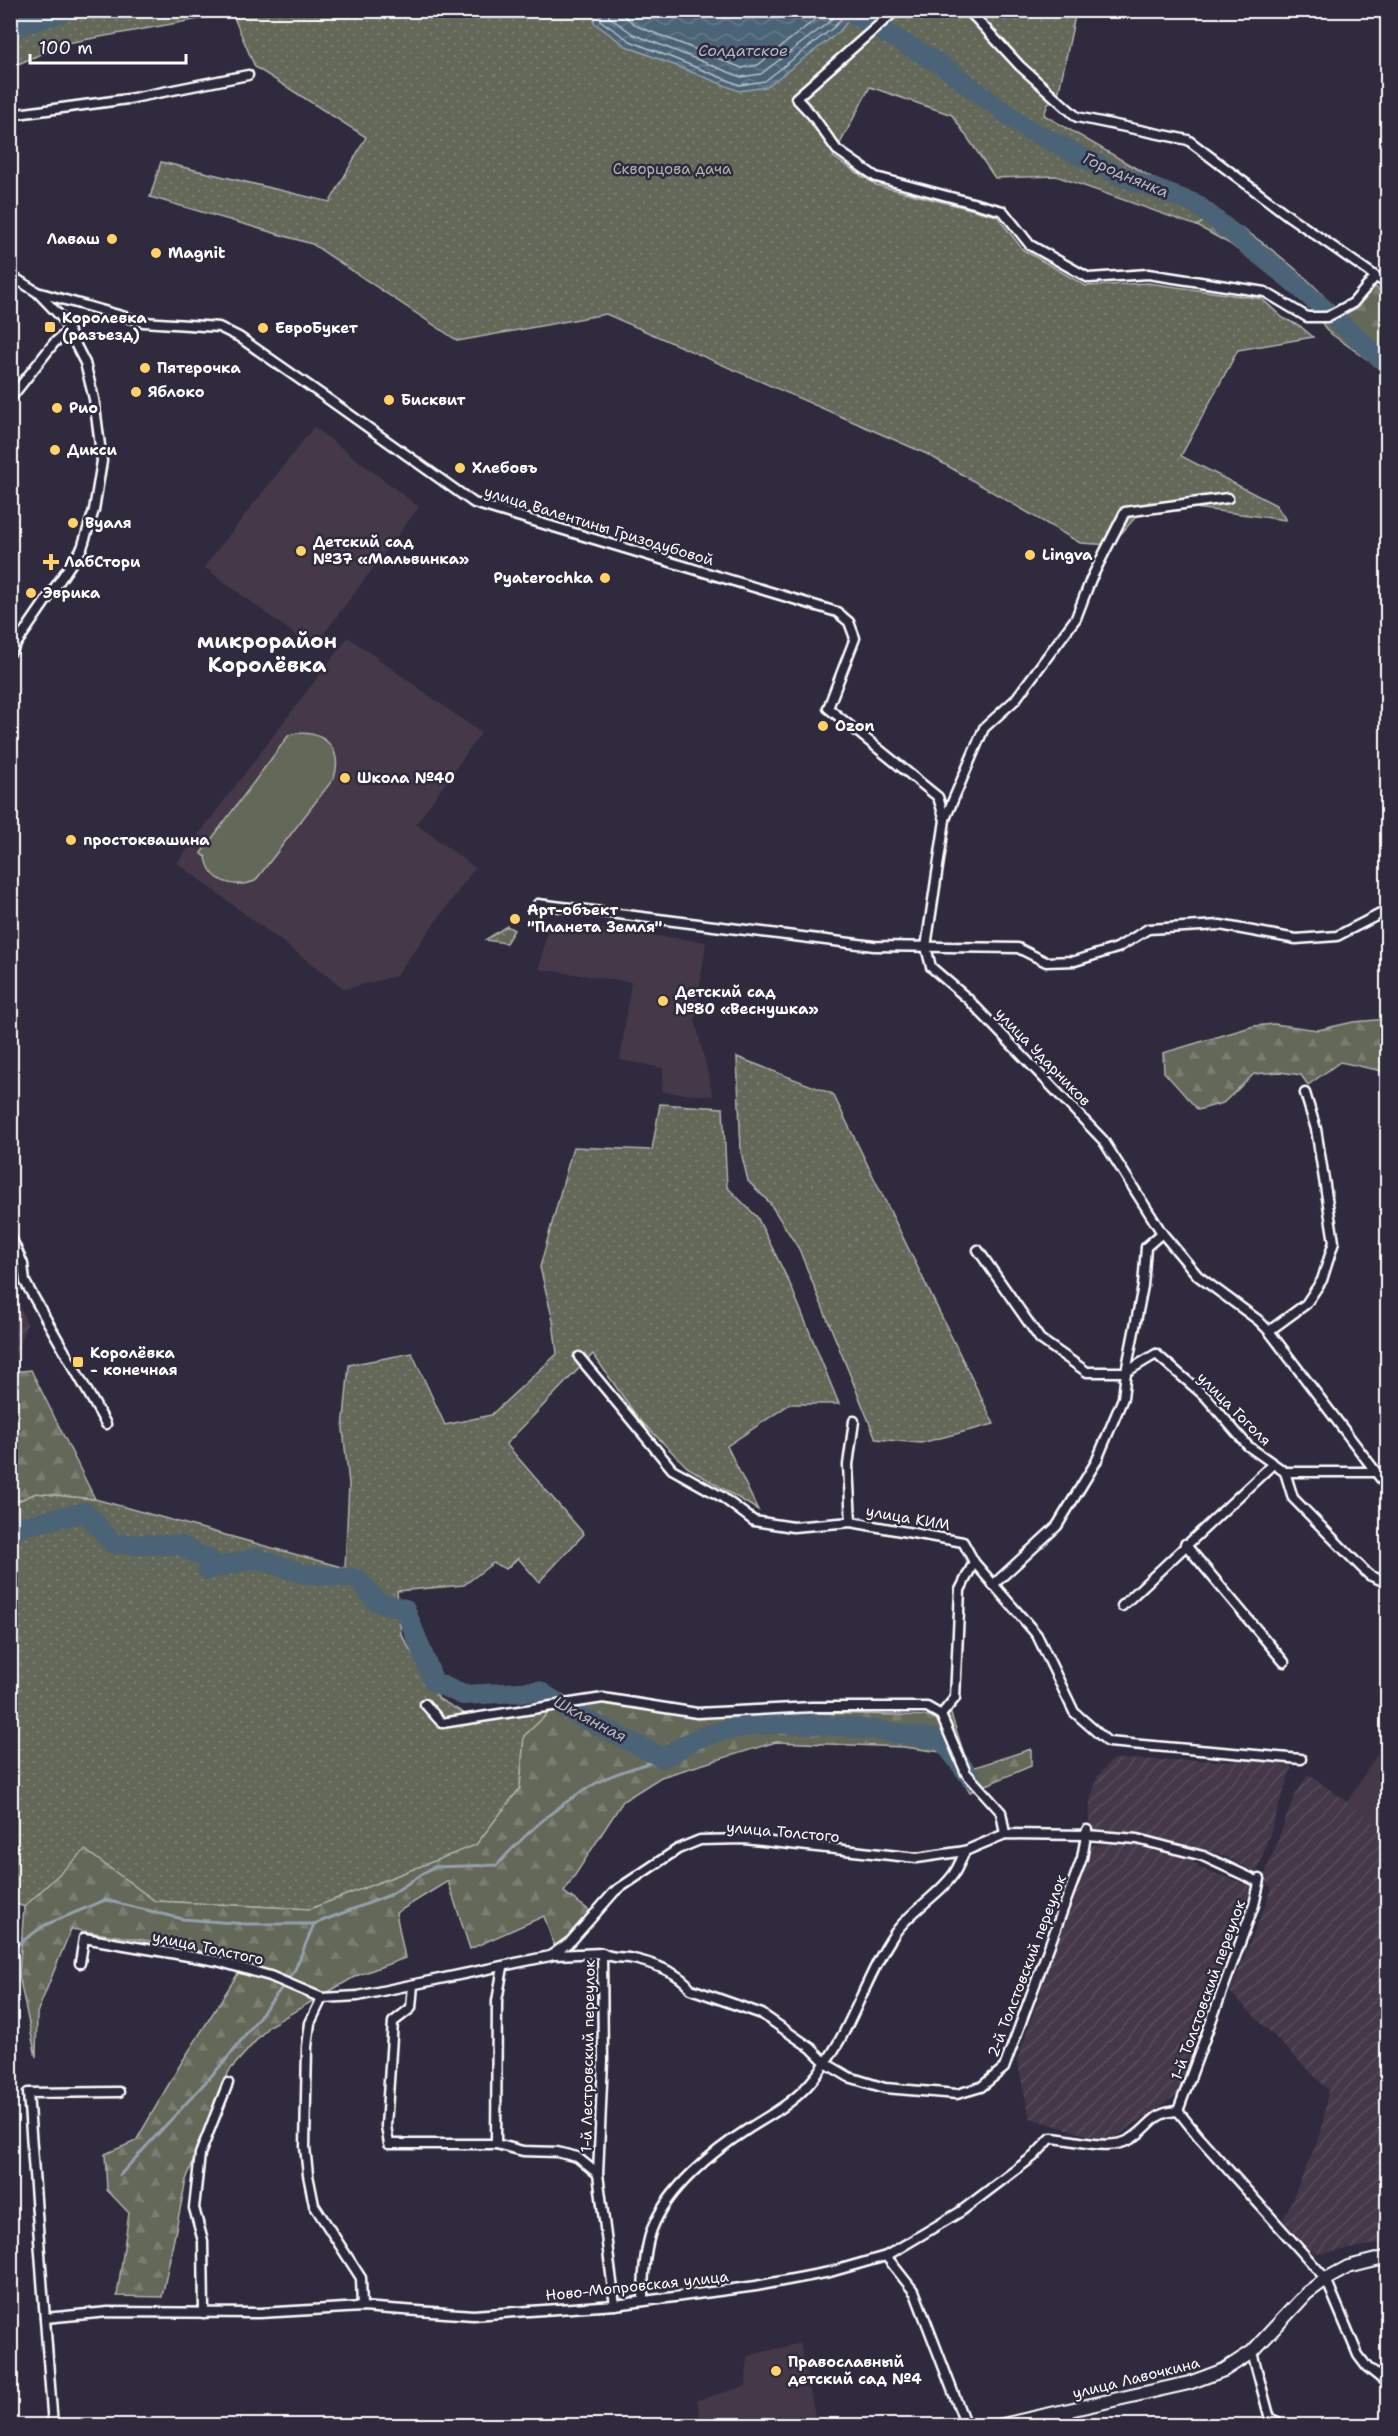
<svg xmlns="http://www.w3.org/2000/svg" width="1398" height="2436" font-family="'Shantell Sans',sans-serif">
	<defs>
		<pattern id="industrial-furrows" width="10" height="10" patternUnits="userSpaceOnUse" patternTransform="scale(1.5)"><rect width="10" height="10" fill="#44394a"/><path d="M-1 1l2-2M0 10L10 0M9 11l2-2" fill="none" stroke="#574d5c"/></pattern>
		<pattern id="grass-dots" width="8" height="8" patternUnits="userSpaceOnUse" patternTransform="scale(1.5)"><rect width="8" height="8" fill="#636759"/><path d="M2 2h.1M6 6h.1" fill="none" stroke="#7a7e72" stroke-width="1.8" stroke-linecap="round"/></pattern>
		<pattern id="forest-firs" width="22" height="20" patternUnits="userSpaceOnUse" patternTransform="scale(1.5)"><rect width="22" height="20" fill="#636759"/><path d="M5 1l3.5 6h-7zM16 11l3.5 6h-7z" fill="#7a7e72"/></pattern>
		<pattern id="water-waves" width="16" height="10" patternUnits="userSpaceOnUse" patternTransform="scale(1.5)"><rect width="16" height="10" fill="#4c6376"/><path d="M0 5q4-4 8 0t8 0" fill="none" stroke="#677a8b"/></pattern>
	</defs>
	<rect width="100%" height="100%" fill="#2f2a3d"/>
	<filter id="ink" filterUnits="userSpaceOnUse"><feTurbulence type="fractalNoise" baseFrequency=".0167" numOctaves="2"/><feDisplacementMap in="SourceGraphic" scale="12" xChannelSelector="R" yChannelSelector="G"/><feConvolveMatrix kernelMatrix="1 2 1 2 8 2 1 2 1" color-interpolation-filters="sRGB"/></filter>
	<g filter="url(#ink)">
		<!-- built -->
		<g fill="#44394a">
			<path d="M314 427 419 507 313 648 204 567Z"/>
			<path d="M348 637 481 733 416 824 475 868 396 976 345 989 177 863Z"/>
			<path d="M549 922 706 942 695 1020 713 1096 662 1092 663 1068 620 1060 631 982 539 969Z"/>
			<path d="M1387 1739V1830L1347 1802Z"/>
			<path d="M800 2343 817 2425H701L697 2400 746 2386 747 2356Z"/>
		</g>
		<!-- industrial -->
		<g fill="url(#industrial-furrows)">
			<path d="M10 1281 27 1324 11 1370H10Z"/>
			<path d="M1113 1759 1260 1761 1292 1766 1257 1873 1220 1854 1116 1830 1089 1829 1090 1800 1098 1776Z"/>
			<path d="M1308 1774 1387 1830V2242L1322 2254 1311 2251 1283 2220 1321 2133 1328 2090 1230 1992 1272 1888 1263 1879 1294 1797Z"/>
			<path d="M1115 1842 1138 1843 1187 1856 1200 1868 1254 1887 1178 2094 1109 2142 1030 2118 1017 2061 1090 1846Z"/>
		</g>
		<!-- grass -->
		<g fill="url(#grass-dots)" stroke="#b1b3ac" stroke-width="1.5">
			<path d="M11 11H1076L1059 91 1048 104 1044 115 1215 214 1197 226 1056 176 995 178 952 115 870 87 833 157 876 185 997 216 1023 250 1086 286 1148 283 1262 299 1283 318 1300 326 1313 337 1238 350 1181 456 1276 505 1286 520 1149 502 1111 545 1080 543 927 454 606 314 458 341 312 244 150 197 161 162 330 202 366 137 255 67 232 13 67 43 11 67Z"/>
			<path d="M507 926 514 930 506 943 485 940Z"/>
			<path d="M737 1057 833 1094 994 1424 921 1443 876 1439 799 1249 769 1202 748 1181 741 1152Z"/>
			<path d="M660 1104 723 1108 727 1187 757 1217 790 1284 839 1404H790L727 1446 758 1510 687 1467 638 1418 593 1354 506 1444 584 1534 539 1582 518 1558 506 1569 493 1563 464 1585 397 1591 401 1634 439 1699 472 1718 519 1716 561 1701 524 1736 520 1788 476 1845 310 1909 155 1901 85 1851 24 1907 11 1902 10 1504 36 1493 95 1499 345 1568 349 1484 343 1429 349 1365 412 1353 445 1425 491 1415 557 1354 553 1321 540 1267 573 1147 652 1150Z"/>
		</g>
		<!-- forest -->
		<g fill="url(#forest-firs)" stroke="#b1b3ac" stroke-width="1.5">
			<path d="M1215 214C1251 230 1318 282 1339 316L1356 307 1375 287 1387 295V373L1327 331 1314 310 1276 278 1230 244 1197 226Z"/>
			<path d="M1387 1019V1072L1340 1062 1308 1085 1301 1075 1280 1072 1254 1074 1223 1103 1198 1110 1164 1072 1163 1053 1254 1026 1274 1024 1318 1030 1353 1022Z"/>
			<path d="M31 1370 95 1499 36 1493 11 1504V1372Z"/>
			<path d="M561 1701 675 1709 933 1716 951 1714 969 1769 1031 1749V1766L970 1792 941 1752 903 1747 776 1742 661 1777 623 1801 564 1892 590 1911 556 1951 544 1916 470 1949 448 1881 396 1913 405 1958 356 1976 269 2026 229 2071 186 2180 162 2297 117 2296 129 2213 107 2190 105 2154 136 2141 180 2065 246 1961 162 1943 71 1929 37 2013 36 2057 19 1976 24 1907 85 1850 155 1901 310 1909 476 1845 520 1788 524 1736Z"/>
		</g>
		<!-- pitch -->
		<path fill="#636759" stroke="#b1b3ac" stroke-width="1.5" d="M298 733C326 732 343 750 334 778L255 881C233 889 210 882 206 857L201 853 289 735Z"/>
		<!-- water -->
		<path fill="url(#water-waves)" stroke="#94a1ad" stroke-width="1.5" d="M595 11V10L856 11 839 32 766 87 739 91 626 46 594 23Z"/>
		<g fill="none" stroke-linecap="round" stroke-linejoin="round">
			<!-- shore -->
			<g stroke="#b7c1c8" stroke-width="1.5">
				<path d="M601 10V21L630 41 740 85 765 81 834 27 849 10"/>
				<path d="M608 10 609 17 633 34 741 77 761 74 829 22 839 10"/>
				<path d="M617 10 637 26 742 68 758 65 827 10"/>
			</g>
			<!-- stream -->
			<g stroke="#94a1ad" stroke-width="3">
				<path d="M10 1950 45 1925 105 1900 183 1919 246 1924H314L390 1895 433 1867 497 1865C527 1832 565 1798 606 1778 624 1770 644 1765 663 1758"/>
				<path d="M120 2175 225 2061 294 1972 314 1924"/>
			</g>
			<!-- river -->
			<g stroke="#4c6376" stroke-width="20">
				<path d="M846 10 940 64 1027 129 1118 175 1196 204 1291 280 1388 365"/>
				<path d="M10 29 69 10"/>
				<path d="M10 1529 85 1512 114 1544 179 1545 210 1560 208 1570 255 1558 301 1573 358 1579 377 1602 405 1609 434 1682 463 1695 539 1691 575 1714 663 1758C676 1751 690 1740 704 1736 779 1711 865 1729 942 1740L971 1778"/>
			</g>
			<defs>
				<g id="street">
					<path d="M896 10 796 98 812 115 837 150 876 177 1003 211 1030 245 1089 278 1148 274 1265 292 1307 317H1327L1353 303 1375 277"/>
					<path d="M963 10 972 14 1020 66 1077 117 1188 140 1290 217 1388 285"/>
					<path d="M10 115 128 99 248 75"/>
					<path d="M10 275 37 292 143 322 219 327 239 337 328 399 474 503 837 612 849 622 855 638 828 708 938 797 945 820 926 947 931 967 968 999 1103 1140 1162 1233 1198 1276 1258 1320 1269 1331 1388 1488"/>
					<path d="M10 399 54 343 68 331"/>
					<path d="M10 653 82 548 94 510 102 461 94 399 85 363 62 318 38 293"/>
					<path d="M945 819 984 728 1015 700 1076 618 1091 579 1125 512 1228 498"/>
					<path d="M538 904 874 946 1018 948 1046 962 1075 961 1117 948 1148 929 1220 925 1296 939 1337 936 1388 910"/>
					<path d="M10 1235 23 1264 25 1282 106 1424"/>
					<path d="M978 1250 1040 1339 1087 1372H1126L1156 1354 1206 1397 1248 1446 1285 1472 1293 1498 1354 1560 1369 1575 1388 1583"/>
					<path d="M1269 1331 1306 1304 1322 1280 1334 1242 1316 1129 1305 1093"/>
					<path d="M579 1357 672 1469 722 1497 754 1521 793 1527 851 1522 963 1542 974 1562 1037 1635 1074 1712 1108 1742 1301 1759"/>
					<path d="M1285 1472H1374"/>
					<path d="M851 1522 848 1465 854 1421"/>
					<path d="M1185 1544 1284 1662"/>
					<path d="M993 1585 1057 1526 1096 1462 1123 1398 1126 1372 1143 1286 1146 1247 1162 1233"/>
					<path d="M1122 1606 1273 1464"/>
					<path d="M425 1704 442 1723 603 1698 697 1713 812 1707H927L941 1715 966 1773 1001 1812 1005 1834"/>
					<path d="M941 1715 955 1698 960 1590 974 1562"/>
					<path d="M555 1955 602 1953"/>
					<path d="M80 1963 84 1938 217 1961 270 1976 322 1998 358 1996 550 1956 571 1941 615 1891 678 1849 700 1840 744 1839 917 1858 965 1851 1005 1834 1087 1835 1137 1839 1203 1856 1259 1882"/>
					<path d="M503 1967 497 2001 496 2144 523 2151 557 2152 577 2157 598 2174"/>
					<path d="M413 1985 411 2008 393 2022 386 2126 389 2144H496"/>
					<path d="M322 1998 310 2023 307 2047 305 2147 308 2175 314 2205 361 2278 362 2307"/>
					<path d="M1178 2111 1198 2136 1326 2279 1358 2355 1367 2367 1388 2384"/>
					<path d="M1178 2111 1254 1905 1260 1879"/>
					<path d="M886 2256 915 2293 966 2426"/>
					<path d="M643 2301C643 2278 644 2251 652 2229 668 2188 712 2152 748 2129 770 2115 793 2103 810 2083 852 2035 861 1983 895 1933 911 1910 941 1894 955 1872 959 1865 962 1858 965 1851"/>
					<path d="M615 2305 598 2174 603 2060 602 1953C611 1958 619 1957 629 1958 649 1962 680 1972 691 1989L762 2014 811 2048 827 2064 849 2077 885 2088 957 2094 981 2087 1004 2068 1082 1858 1087 1830"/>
					<path d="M204 2313 203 2241 194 2208 200 2154 228 2083"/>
					<path d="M45 2318 108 2312 260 2313 362 2307 473 2315 615 2305 756 2286 830 2272 886 2256 960 2212 1034 2156 1051 2138C1075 2139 1109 2152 1131 2139 1151 2127 1152 2112 1178 2111"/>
					<path d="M1252 2352 1270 2419 1263 2426"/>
					<path d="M1270 2419 1283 2426"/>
					<path d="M53 2426 28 2093 119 2092"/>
					<path d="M1068 2426 1069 2411"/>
				</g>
				<path id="secondary" d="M998 2426 1189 2383 1224 2370 1252 2352 1307 2293 1326 2279 1348 2267 1388 2257"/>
			</defs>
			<!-- street casing -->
			<use href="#street" stroke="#fff" stroke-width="13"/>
			<!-- secondary casing -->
			<use href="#secondary" stroke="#fff" stroke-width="16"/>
			<!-- street -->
			<use href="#street" stroke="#2f2a3d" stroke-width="8"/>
			<!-- secondary -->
			<use href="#secondary" stroke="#2f2a3d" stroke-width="12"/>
		</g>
	</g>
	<!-- markers -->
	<g fill="#ffd166" stroke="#2f2a3d" stroke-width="2">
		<circle cx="112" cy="239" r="6"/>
		<circle cx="156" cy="253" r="6"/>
		<rect x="44" y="321" width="12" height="12" rx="3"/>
		<circle cx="263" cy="328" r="6"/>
		<circle cx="145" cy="368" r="6"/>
		<circle cx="136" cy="392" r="6"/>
		<circle cx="389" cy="400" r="6"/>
		<circle cx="57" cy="408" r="6"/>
		<circle cx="55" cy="450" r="6"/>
		<circle cx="460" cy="468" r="6"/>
		<circle cx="73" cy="523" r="6"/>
		<circle cx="301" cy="551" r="6"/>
		<circle cx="1030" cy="555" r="6"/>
		<path d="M48 553h6v6h6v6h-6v6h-6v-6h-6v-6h6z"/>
		<circle cx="605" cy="578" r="6"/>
		<circle cx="31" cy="593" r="6"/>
		<circle cx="823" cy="726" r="6"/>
		<circle cx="345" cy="778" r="6"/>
		<circle cx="71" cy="840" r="6"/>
		<circle cx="515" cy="919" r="6"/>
		<circle cx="663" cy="1001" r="6"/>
		<rect x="72" y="1356" width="12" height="12" rx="3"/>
		<circle cx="776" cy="2371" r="6"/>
	</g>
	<g text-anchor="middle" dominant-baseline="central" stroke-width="5" stroke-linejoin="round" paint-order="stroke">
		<!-- park labels -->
		<g font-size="15" fill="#b1b3ac" stroke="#2f2a3d">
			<text x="672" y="169">Скворцова дача</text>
		</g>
		<!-- poi labels -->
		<g font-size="15" font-weight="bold" fill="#fff" stroke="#2f2a3d" text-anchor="start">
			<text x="100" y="239" text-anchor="end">Лаваш</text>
			<text x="168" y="253">Magnit</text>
			<text x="62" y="318">Королевка<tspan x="62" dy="17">(разъезд)</tspan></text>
			<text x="275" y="328">ЕвроБукет</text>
			<text x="157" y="368">Пятерочка</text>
			<text x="148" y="392">Яблоко</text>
			<text x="401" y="400">Бисквит</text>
			<text x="69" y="408">Рио</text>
			<text x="67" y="450">Дикси</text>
			<text x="472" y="468">Хлебовъ</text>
			<text x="85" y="523">Вуаля</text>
			<text x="313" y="542">Детский сад<tspan x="313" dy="17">№37 «Мальвинка»</tspan></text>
			<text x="1042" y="555">Lingva</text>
			<text x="64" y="562">ЛабСтори</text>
			<text x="593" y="578" text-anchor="end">Pyaterochka</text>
			<text x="43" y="593">Эврика</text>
			<text x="835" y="726">Ozon</text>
			<text x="357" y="778">Школа №40</text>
			<text x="83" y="840">простоквашина</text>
			<text x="527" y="910">Арт-объект<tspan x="527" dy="17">"Планета Земля"</tspan></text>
			<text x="675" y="992">Детский сад<tspan x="675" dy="17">№80 «Веснушка»</tspan></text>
			<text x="90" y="1353">Королёвка<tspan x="90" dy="17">- конечная</tspan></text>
			<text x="788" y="2362">Православный<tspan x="788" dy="17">детский сад №4</tspan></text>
		</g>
		<!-- street labels -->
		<g font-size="15" fill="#fff" stroke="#2f2a3d">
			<text transform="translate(599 526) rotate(17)">улица Валентины Гризодубовой</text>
			<text transform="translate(1043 1057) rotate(46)">улица Ударников</text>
			<text transform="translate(1234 1409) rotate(45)">улица Гоголя</text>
			<text transform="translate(908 1518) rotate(10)">улица КИМ</text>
			<text transform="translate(783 1832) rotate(5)">улица Толстого</text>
			<text transform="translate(208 1948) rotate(12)">улица Толстого</text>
			<text transform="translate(1027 1966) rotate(-69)">2-й Толстовский переулок</text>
			<text transform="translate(1208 1990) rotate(-70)">1-й Толстовский переулок</text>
			<text transform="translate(588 2056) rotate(-89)">1-й Лестровский переулок</text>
			<text transform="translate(637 2286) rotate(-6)">Ново-Мопровская улица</text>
			<text transform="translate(1136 2378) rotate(-14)">улица Лавочкина</text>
		</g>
		<!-- water labels -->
		<g font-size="16" font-style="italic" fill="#aeb9c1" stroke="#2f2a3d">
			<text x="743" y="50">Солдатское</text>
			<text transform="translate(1126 175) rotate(23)">Городнянка</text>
			<text transform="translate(590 1719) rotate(28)">Шклянная</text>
		</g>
		<!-- district labels -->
		<g font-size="21" font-weight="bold" fill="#fff" stroke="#2f2a3d">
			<text x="267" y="641">микрорайон<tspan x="267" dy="24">Королёвка</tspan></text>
		</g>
	</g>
	<!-- margin -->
	<rect width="1398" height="2436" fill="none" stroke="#2f2a3d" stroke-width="36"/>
	<rect x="18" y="18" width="1362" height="2400" fill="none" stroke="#fff" stroke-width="2" filter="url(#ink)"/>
	<!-- scale -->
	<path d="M30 54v9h156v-9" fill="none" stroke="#ffffff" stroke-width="3"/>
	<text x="39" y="54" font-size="18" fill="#ffffff" stroke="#2f2a3d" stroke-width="4.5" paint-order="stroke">100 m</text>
</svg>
